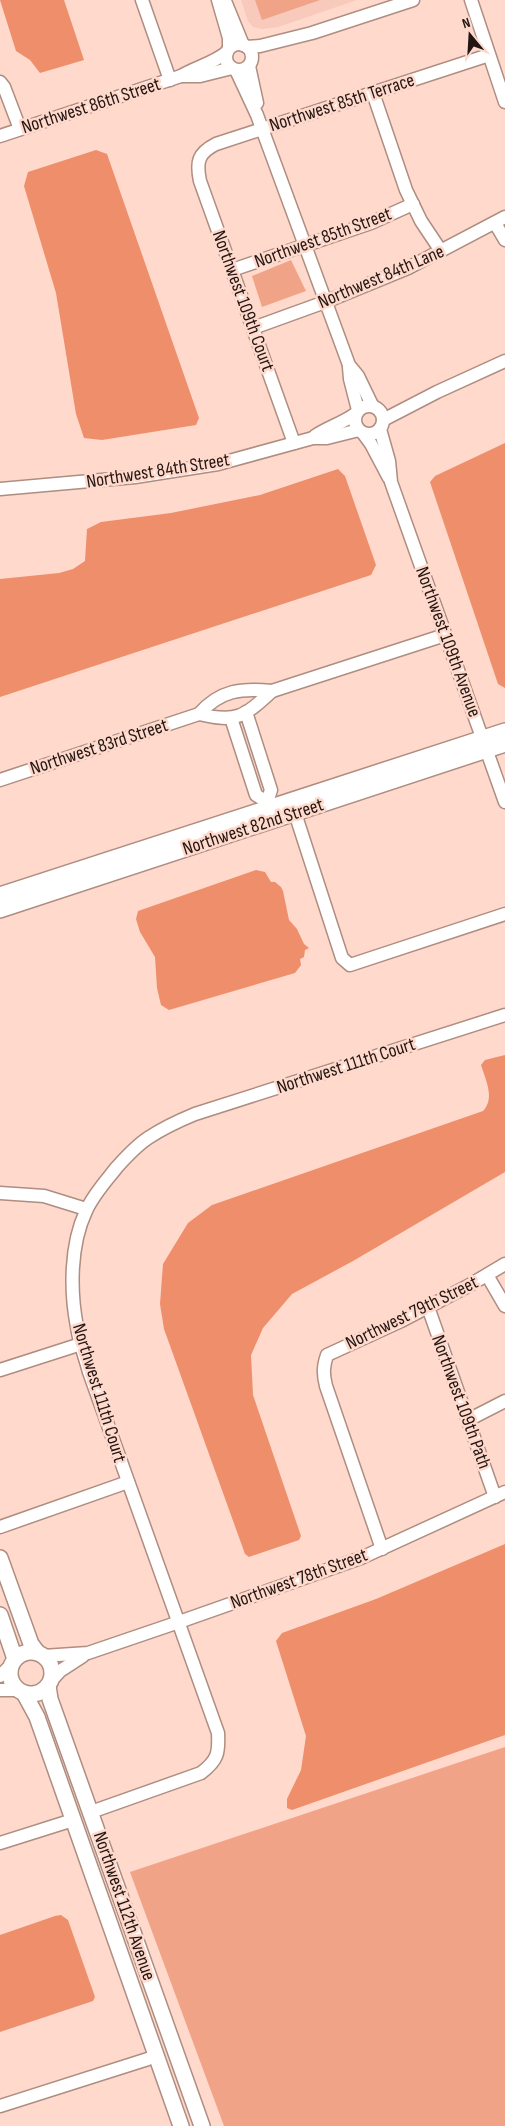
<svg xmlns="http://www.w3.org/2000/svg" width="505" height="2126" font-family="'Sofia Sans Condensed',sans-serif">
	<rect width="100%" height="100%" fill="#fed9cc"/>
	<!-- built -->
	<path fill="#f7cabb" d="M241 0H357L278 27 262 29 253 27 248 21Z"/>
	<!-- green -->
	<g fill="#f1a388">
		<path d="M255 0H320L262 20Z"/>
		<path d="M291 260 306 291 262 307 252 276Z"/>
		<path d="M505 1747V2126H224L130 1872Z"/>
	</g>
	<!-- water -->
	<g fill="#ef8e6b">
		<path d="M0 0H64L84 60 40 73 30 60 16 51Z"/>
		<path d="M96 150 107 154 199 418 196 425 102 440 84 438 76 414 56 293 24 186 28 172Z"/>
		<path d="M505 443V688L498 684 430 482 435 476Z"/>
		<path d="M338 469 345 476 376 565 371 575 0 697V579L59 573 73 569 85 561 87 529 101 522 171 513 260 495Z"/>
		<path d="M256 870 265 872 271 882H275L281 887 283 891 289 920 297 929 304 944 309 948 305 950 304 957 300 959 301 965 295 973 169 1010 161 1005 157 988 155 957 140 932 136 919 138 911Z"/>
		<path d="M505 1055V1172L353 1261 292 1294 263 1328 251 1355 253 1395 301 1536 299 1540 249 1557 245 1554 164 1329 160 1304 163 1264 188 1223 212 1205 483 1111C495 1098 486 1081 481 1065L485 1060Z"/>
		<path d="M505 1544V1735L292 1810 287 1808V1799L301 1770 306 1736 276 1641 282 1633 376 1599Z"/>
		<path d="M61 1915 68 1920 95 1997 93 2001 0 2032V1935L55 1916Z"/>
	</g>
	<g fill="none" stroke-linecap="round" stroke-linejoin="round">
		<defs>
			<g id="minor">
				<path d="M142 0 170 80"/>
				<path d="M218 0 229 38V48"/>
				<path d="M471 0 505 102"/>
				<path d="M225 1 243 45"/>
				<circle cx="239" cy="57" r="13"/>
				<path d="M247 47 260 46 312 33 413 0"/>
				<path d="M249 66 257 103"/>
				<path d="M236 70 257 115 349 365 358 376 372 405"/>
				<path d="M181 76H200L232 68"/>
				<path d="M0 82 4 87 20 129"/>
				<path d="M373 93 406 190 421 221 441 251"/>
				<path d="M0 136 181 76C196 67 214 63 227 52"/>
				<path d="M495 223 505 240"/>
				<path d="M232 270 371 223 413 204"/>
				<path d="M253 328 325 302 408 268 505 217"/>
				<path d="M349 367 350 379 358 410"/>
				<circle cx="369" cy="420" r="14"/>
				<path d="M383 420 437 392 505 361"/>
				<path d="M380 429 389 461 391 482 505 802"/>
				<path d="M363 433 371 444 389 478"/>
				<path d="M315 436C328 427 343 423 355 414"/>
				<path d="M294 443 200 181C196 162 198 153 216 144L489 55"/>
				<path d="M0 489 135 477 218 464 313 438H327L359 430"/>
				<path d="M246 712 271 790 267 802 271 815"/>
				<path d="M199 714C236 723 244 717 272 691"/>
				<path d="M231 718 256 795 267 802"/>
				<path d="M0 780 199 714C220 690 241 688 272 691L445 635"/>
				<path d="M295 813 342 958 350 965 505 914"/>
				<path d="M0 1193 44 1196 86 1209"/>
				<path d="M487 1275 505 1306"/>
				<path d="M428 1307 495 1497"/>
				<path d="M0 1370 81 1344"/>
				<path d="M468 1420 505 1401"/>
				<path d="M0 1527 128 1482"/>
				<path d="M382 1549 326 1386C323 1374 323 1367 327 1355L401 1321 468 1286 505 1264"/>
				<path d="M43 1656 88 1653 179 1622 361 1558 505 1492"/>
				<path d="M0 1676 11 1665"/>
				<path d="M51 1681 60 1671 83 1656"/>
				<path d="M0 1690H19"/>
				<path d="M91 1812 201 1773C218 1760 219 1753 218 1733L89 1372C85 1357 79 1342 77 1327 70 1291 70 1245 86 1211 93 1195 106 1181 117 1167 126 1157 136 1146 148 1138 163 1128 178 1121 195 1114L505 1015"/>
				<path d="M0 1843 73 1820"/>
				<path d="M0 2106 148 2059 156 2055"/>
			</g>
			<g id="tertiary">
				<path d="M0 895 505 731"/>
				<path d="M0 910 505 744"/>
				<path d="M0 1558 31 1644 37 1652"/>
				<path d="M0 1615 15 1659"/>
				<circle cx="31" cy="1673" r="21"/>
				<path d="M48 1686 50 1699 202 2126"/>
				<path d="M24 1693 37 1717 181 2126"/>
			</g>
		</defs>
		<!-- minor casing -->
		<use href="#minor" stroke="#af8d81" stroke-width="15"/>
		<!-- tertiary casing -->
		<use href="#tertiary" stroke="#af8d81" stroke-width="18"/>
		<!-- minor -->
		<use href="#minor" stroke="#fff" stroke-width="12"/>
		<!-- tertiary -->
		<use href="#tertiary" stroke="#fff" stroke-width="15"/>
	</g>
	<g text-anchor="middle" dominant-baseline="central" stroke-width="5" stroke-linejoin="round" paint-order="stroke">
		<!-- street labels -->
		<g font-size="19" fill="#231612" stroke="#fed9cc">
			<text transform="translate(342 103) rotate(-18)">Northwest 85th Terrace</text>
			<text transform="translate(91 106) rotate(-18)">Northwest 86th Street</text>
			<text transform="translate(323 238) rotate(-20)">Northwest 85th Street</text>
			<text transform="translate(381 277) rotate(-23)">Northwest 84th Lane</text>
			<text transform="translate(243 301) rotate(70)">Northwest 109th Court</text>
			<text transform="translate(158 471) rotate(-9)">Northwest 84th Street</text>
			<text transform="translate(448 642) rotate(70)">Northwest 109th Avenue</text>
			<text transform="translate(99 747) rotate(-18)">Northwest 83rd Street</text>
			<text transform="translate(253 827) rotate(-18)">Northwest 82nd Street</text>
			<text transform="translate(346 1066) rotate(-18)">Northwest 111th Court</text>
			<text transform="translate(412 1313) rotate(-26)">Northwest 79th Street</text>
			<text transform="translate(99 1393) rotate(73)">Northwest 111th Court</text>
			<text transform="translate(461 1402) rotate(70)">Northwest 109th Path</text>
			<text transform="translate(299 1579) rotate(-20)">Northwest 78th Street</text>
			<text transform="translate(124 1906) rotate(71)">Northwest 112th Avenue</text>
		</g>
	</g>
	<!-- north arrow -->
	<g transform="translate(470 35) rotate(342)" stroke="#fed9cc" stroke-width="4" paint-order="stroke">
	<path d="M0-4L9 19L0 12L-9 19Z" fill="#231612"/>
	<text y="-8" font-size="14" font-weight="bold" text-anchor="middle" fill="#231612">N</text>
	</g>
</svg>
